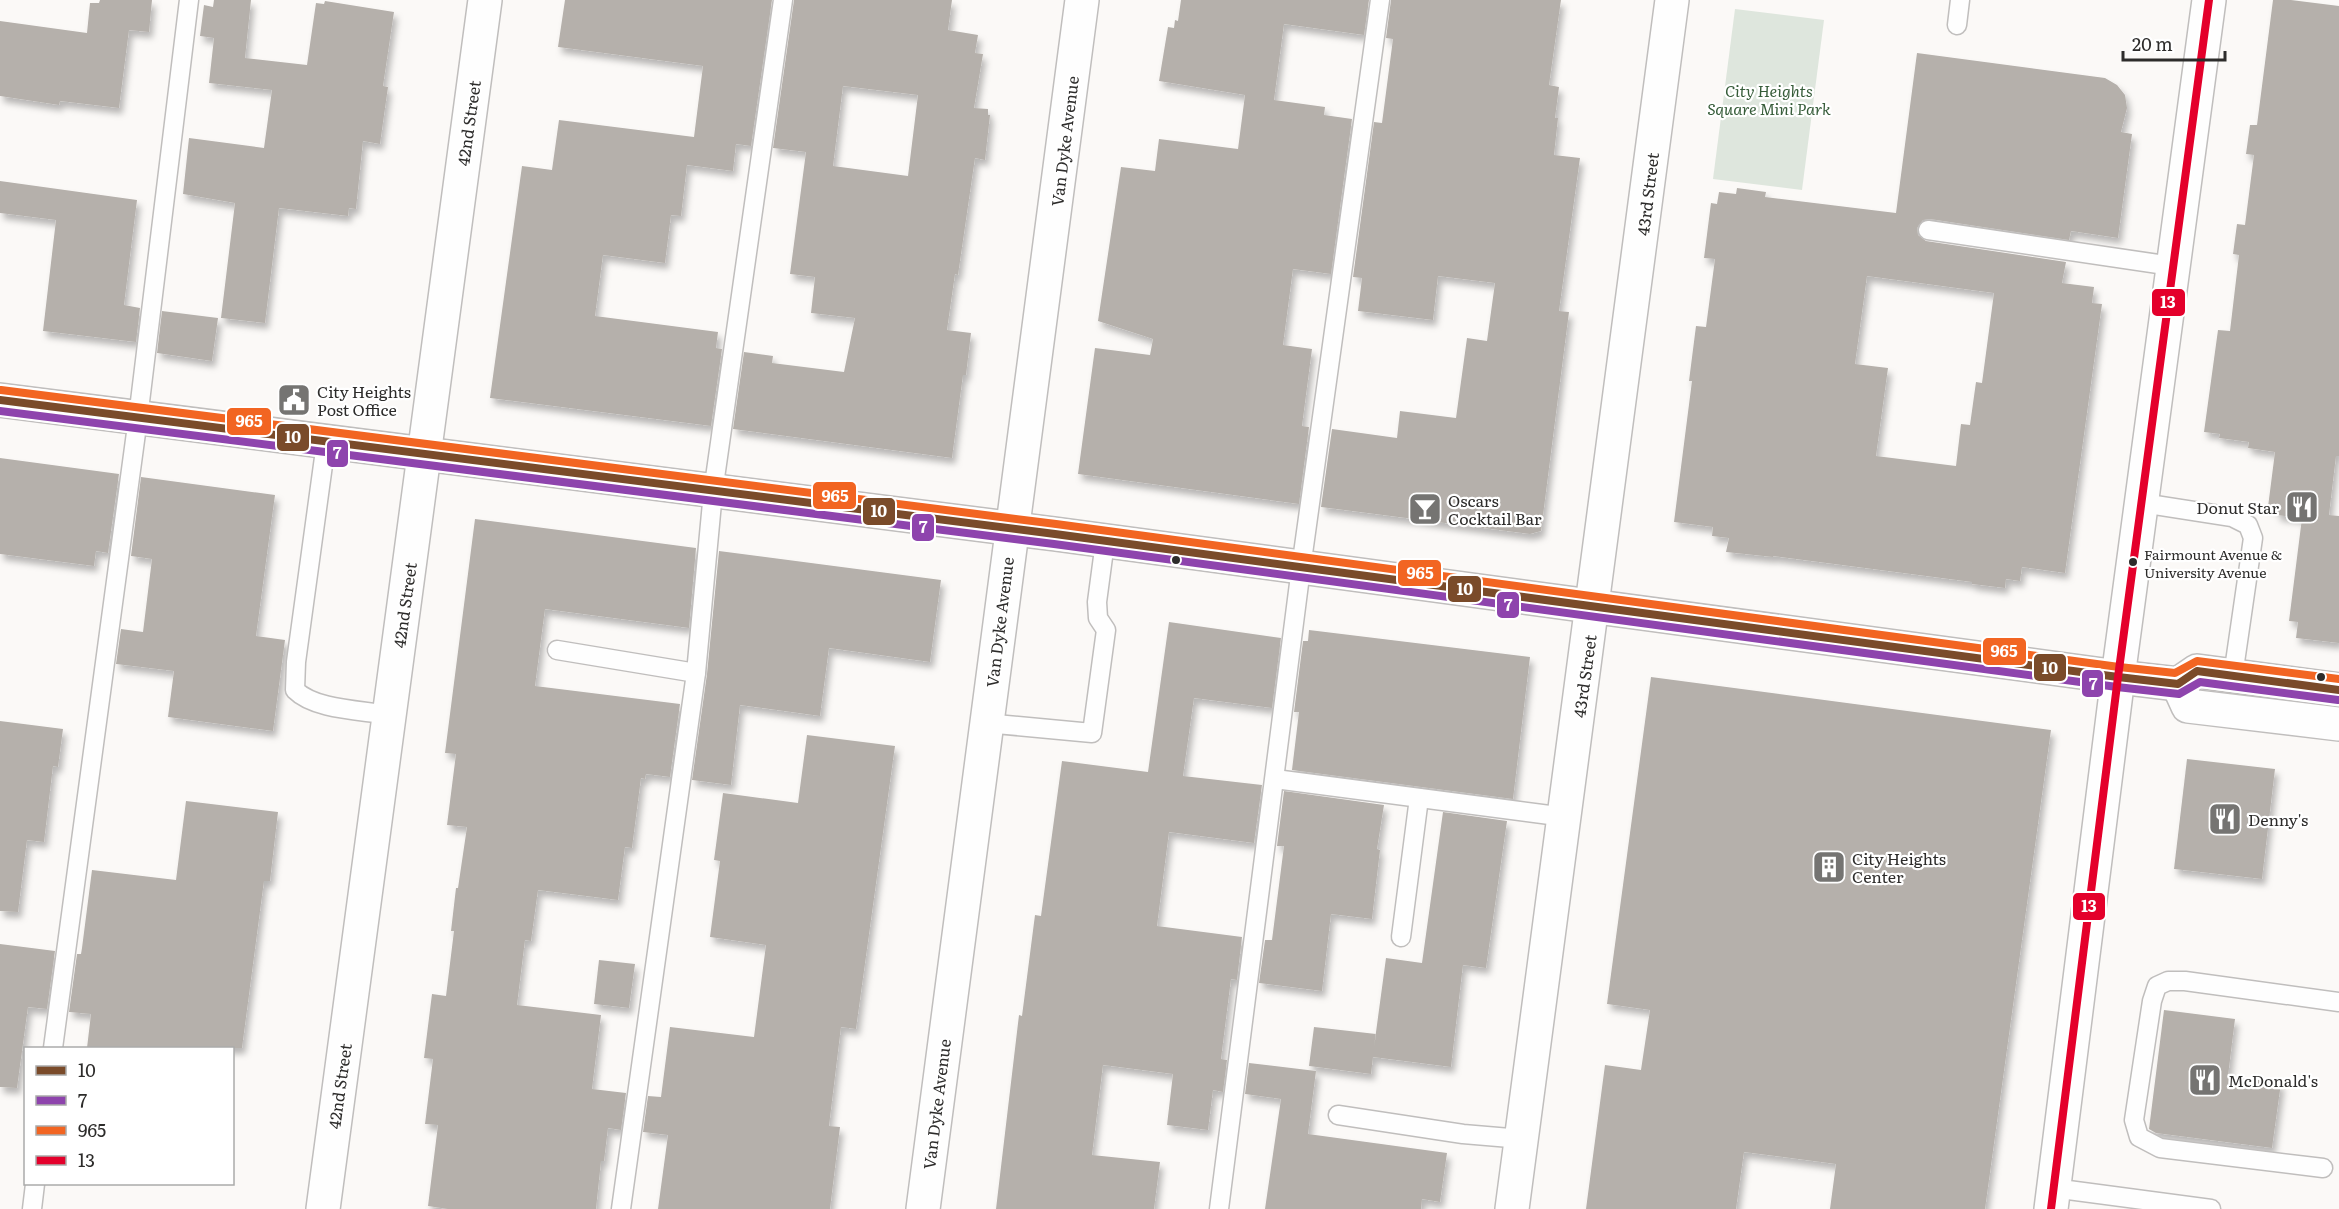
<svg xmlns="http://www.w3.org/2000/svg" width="2339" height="1209" font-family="Literata,serif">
	<defs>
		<filter id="shadow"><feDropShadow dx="3.5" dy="6" stdDeviation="3" flood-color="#0004"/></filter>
	</defs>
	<rect width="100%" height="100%" fill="#fbf9f7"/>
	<!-- green -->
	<path fill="#dee6dd" d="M1735 9 1824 20 1802 190 1713 179Z"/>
	<!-- building -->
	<g fill="#b5b0ab" fill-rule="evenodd" filter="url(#shadow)">
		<path d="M100 0H152L149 32 129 30 119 108 60 101 59 105 0 96V21L87 33 90 3H99Z"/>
		<path d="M214 0H251L245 58 307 65 316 3 324 4 325 1 394 12 383 86 388 87 380 144 363 141 356 209 349 208 348 216 279 208 265 323 221 318 235 203 183 194 189 138 264 148 272 90 209 83 214 38 200 36 204 5 213 7Z"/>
		<path d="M565 0H772L751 146 736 144 733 171 687 165 681 216 671 215 665 263 603 255 595 316 718 332 716 348 722 349 711 426 490 398 522 166 552 170 559 120 694 137 703 66 558 47Z"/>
		<path d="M794 0H952L948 30 978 35 975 53 983 54 974 108 988 109V115H990L985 160 975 158 958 275 955 274 947 330 971 333 966 375H963L952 458 733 429 744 352 773 356 772 363 844 372 855 318 811 313 815 277 790 274 806 152 773 148ZM843 86 918 95 908 176 833 166Z"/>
		<path d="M1181 0H1369L1364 35 1284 24 1274 100 1325 107 1324 115 1352 119 1331 274 1293 269 1283 345 1312 349 1302 426 1309 427 1299 504 1078 474 1095 348 1150 355 1153 339 1098 321 1121 167 1155 171 1159 139 1238 149 1245 95 1159 81 1168 27 1174 28 1175 20 1178 21Z"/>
		<path d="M1391 0H1561L1549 85 1559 87 1555 118H1558L1554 155 1580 158 1559 311 1569 312 1541 531 1530 534 1321 507 1332 429 1397 438 1400 411 1456 418 1467 338 1487 341 1495 283 1438 276 1433 320 1358 311 1362 278 1353 277 1374 122 1382 123 1393 39 1386 38Z"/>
		<path d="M2273 0H2291L2339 6V456H2336L2329 515 2339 516V643L2296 638 2298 622 2289 621 2302 518 2277 515V508L2268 507 2275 452 2248 448 2249 442 2219 438 2220 434 2204 432 2218 330 2230 331 2239 255 2233 254 2237 224 2245 225 2254 155 2246 154 2250 125H2257Z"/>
		<path d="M1917 53 2105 78 2117 85 2125 95 2127 108 2121 132 2132 134 2118 238 2071 231 2069 240 1930 219 1923 220 1917 228 1918 235 1926 241 2066 262 2062 283 2094 287 2092 303 2102 304 2065 573 2022 567 2020 581 2006 579 2005 588 1972 584V582L1773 556V557L1726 552 1729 538 1712 536 1713 527 1674 522 1692 381H1689L1696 326 1706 327 1715 259 1704 258 1711 203 1717 204 1719 192 1736 194 1737 188 1766 192 1765 197 1896 213ZM1867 276 1994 293 1982 383 1976 382 1970 425 1961 424 1956 466 1876 456 1888 368 1855 364Z"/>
		<path d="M0 181 137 200 124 305 140 308 136 342 43 331 56 220 0 213Z"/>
		<path d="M162 311 218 318 212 361 157 353Z"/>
		<path d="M0 458 119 474 108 553 96 551 94 566 0 554Z"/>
		<path d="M141 477 275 495 256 636 285 640 273 731 168 717 174 671 116 664 121 629 143 632 152 559 131 556Z"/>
		<path d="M475 519 696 548 689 628 545 609 535 686 680 704 670 777 646 774 645 779 641 778 632 848 625 847 618 900 538 890 531 941 525 940 517 1005 601 1015 592 1089 626 1093 621 1130 608 1128 604 1161H601L596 1209H448L428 1206 438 1125 425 1124 433 1059 424 1058 432 994 446 996 454 931H451L456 888H458L467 827 447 825 456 754 445 753Z"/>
		<path d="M719 551 941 580 930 662 829 648 820 716 740 705 731 785 692 780 707 674Z"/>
		<path d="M1169 622 1281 638 1272 708 1194 698 1183 776 1262 785 1254 843 1169 832 1157 926 1242 937 1237 980 1231 979 1221 1059 1227 1060 1223 1092 1213 1090 1208 1130 1167 1125 1173 1074 1103 1065 1092 1155 1160 1162 1154 1209H996L1019 1015 1022 1016 1035 915 1041 916 1062 761 1148 772Z"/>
		<path d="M1309 630 1530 657 1513 799 1292 770 1299 712H1294L1303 641H1308Z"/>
		<path d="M1651 677 2051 730 1985 1209H1830L1836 1164 1744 1152 1736 1209H1586L1605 1065 1641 1070 1650 1010 1607 1004Z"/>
		<path d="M0 721 63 729 58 767 53 766 44 842 27 840 18 912 0 911Z"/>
		<path d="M807 735 895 746 856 1029 841 1027 829 1126 840 1127 830 1209H658L668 1135 643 1132 648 1096 661 1097 670 1027 754 1037 766 945 710 937 720 861 714 860 723 793 798 803Z"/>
		<path d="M2187 759 2275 769 2262 879 2174 869Z"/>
		<path d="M1284 791 1384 805 1377 849 1380 850 1372 919 1331 914 1322 991 1259 983 1265 940H1272L1284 846H1277Z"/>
		<path d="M186 801 278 812 270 881H264L242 1048H87L91 1014 69 1012 77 954H81L82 948 92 870 176 880Z"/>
		<path d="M1443 812 1507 821 1486 968 1463 965 1451 1067 1373 1057 1371 1074 1309 1066 1314 1027 1376 1034 1374 1047 1386 958 1422 963Z"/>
		<path d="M0 944 55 951 47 1009 28 1007 17 1088 0 1087Z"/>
		<path d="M599 960 635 964 629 1008 594 1004Z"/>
		<path d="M2164 1010 2235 1019 2228 1076 2281 1083 2272 1148 2156 1133 2149 1129Z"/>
		<path d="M1249 1063 1316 1071 1308 1134 1447 1153 1440 1202 1422 1199 1421 1209H1265L1281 1099 1245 1094Z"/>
	</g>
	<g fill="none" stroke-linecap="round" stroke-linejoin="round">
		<defs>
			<g id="service">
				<path d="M1957 25 1960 0"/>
				<path d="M1928 230 2172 266"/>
				<path d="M326 443 296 662 295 690C315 710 361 710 389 715"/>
				<path d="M2142 503 2232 517 2248 525 2253 538 2233 676"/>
				<path d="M557 650 696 673"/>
				<path d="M985 723 1092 733 1106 630 1098 618 1097 602 1105 542"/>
				<path d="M1275 779 1565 817"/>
				<path d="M1401 937 1419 798"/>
				<path d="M53 1048 138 418 189 0"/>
				<path d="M1338 1115 1463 1134 1522 1139"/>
				<path d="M2323 1168 2160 1148 2139 1137 2134 1120 2152 1001 2157 986 2168 981H2185L2339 1002"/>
				<path d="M2053 1188 2211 1209"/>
				<path d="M32 1209 35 1184"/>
				<path d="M621 1209 696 673 713 492 783 0"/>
				<path d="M1219 1209 1301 568 1380 0"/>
			</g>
			<g id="minor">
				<path d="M323 1209 485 0"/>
				<path d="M923 1209 1082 0"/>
			</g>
			<g id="primary">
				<path d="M0 400 1055 534 2118 677 2178 684 2197 671 2339 690"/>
				<path d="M2178 684 2188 706 2339 724"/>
				<path d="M1512 1209 1672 0"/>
				<path d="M2051 1209 2118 677 2209 0"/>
			</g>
		</defs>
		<!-- service casing -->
		<use href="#service" stroke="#c0bebd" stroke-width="21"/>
		<!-- minor casing -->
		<use href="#minor" stroke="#c0bebd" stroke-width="36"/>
		<!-- primary casing -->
		<use href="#primary" stroke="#c0bebd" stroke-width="36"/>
		<!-- service -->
		<use href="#service" stroke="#fefefe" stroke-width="18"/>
		<!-- minor -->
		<use href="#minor" stroke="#fefefe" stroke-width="33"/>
		<!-- primary -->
		<use href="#primary" stroke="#fefefe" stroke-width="33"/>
		<defs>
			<path id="bus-1" d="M0 400 1055 534 2118 677 2178 684 2197 671 2339 690"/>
			<path id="bus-2" d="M0 411 1054 544 2117 687 2179 694 2200 682 2338 700"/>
			<path id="bus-3" d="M1 390 1056 524 2119 667 2175 673 2197 661 2339 679"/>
			<path id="bus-4" d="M2051 1209 2118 677 2209 0"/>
		</defs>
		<!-- bus-1 casing -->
		<use href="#bus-1" stroke="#fff" stroke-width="12"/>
		<!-- bus-2 casing -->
		<use href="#bus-2" stroke="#fff" stroke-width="12"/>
		<!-- bus-3 casing -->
		<use href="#bus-3" stroke="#fff" stroke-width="12"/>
		<!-- bus-4 casing -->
		<use href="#bus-4" stroke="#fff" stroke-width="12"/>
		<!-- bus-1 -->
		<use href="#bus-1" stroke="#7a4b2a" stroke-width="8"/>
		<!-- bus-2 -->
		<use href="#bus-2" stroke="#8e44ad" stroke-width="8"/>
		<!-- bus-3 -->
		<use href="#bus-3" stroke="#f26522" stroke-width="8"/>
		<!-- bus-4 -->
		<use href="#bus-4" stroke="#e4002b" stroke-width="8"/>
	</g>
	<!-- icons -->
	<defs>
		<symbol id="civic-square" viewBox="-11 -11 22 22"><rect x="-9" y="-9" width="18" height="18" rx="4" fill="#757472" stroke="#fff"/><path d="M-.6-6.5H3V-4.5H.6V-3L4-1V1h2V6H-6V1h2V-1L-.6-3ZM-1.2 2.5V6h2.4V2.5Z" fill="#fff"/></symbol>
		<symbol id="restaurant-square" viewBox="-11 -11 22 22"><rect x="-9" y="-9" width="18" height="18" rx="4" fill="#757472" stroke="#fff"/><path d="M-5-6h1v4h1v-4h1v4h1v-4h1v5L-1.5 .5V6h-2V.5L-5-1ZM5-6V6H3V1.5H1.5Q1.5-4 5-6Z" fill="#fff"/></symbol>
		<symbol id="bar-square" viewBox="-11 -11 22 22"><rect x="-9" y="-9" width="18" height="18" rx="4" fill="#757472" stroke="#fff"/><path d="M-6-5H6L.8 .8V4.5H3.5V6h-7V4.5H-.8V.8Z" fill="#fff"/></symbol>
		<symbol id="building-square" viewBox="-11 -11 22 22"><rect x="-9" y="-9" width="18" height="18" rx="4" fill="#757472" stroke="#fff"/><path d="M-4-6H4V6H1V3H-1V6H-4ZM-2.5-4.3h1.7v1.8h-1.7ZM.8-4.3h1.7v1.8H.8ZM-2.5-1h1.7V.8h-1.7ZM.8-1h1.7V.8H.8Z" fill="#fff"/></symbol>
	</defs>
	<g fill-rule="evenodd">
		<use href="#civic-square" x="275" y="381" width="38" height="38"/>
		<use href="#restaurant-square" x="2283" y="488" width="38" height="38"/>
		<use href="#bar-square" x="1406" y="490" width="38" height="38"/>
		<use href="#restaurant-square" x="2206" y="800" width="38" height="38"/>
		<use href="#building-square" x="1810" y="848" width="38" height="38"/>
		<use href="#restaurant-square" x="2186" y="1061" width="38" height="38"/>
	</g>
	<!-- markers -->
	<g fill="#2d2c2b" stroke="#fff" stroke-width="2">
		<circle cx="1176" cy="560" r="5"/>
		<circle cx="2133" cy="562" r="5"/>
		<circle cx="2321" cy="677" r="5"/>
	</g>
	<g text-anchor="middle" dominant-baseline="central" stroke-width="4.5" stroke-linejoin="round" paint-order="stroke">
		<!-- bus labels -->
		<g font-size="14" fill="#2d2c2b" stroke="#fff" text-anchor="start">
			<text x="2144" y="554">Fairmount Avenue &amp;<tspan x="2144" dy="18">University Avenue</tspan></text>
		</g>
		<!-- park labels -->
		<g font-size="16" font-style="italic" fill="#365c39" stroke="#fff">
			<text x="1769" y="90">City Heights<tspan x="1769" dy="18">Square Mini Park</tspan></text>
		</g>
		<!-- street labels -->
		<g font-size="16" fill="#2d2c2b" stroke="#fff">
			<text transform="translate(468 123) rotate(-82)">42nd Street</text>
			<text transform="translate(1064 141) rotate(-83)">Van Dyke Avenue</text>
			<text transform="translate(1647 194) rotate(-83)">43rd Street</text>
			<text transform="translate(404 605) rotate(-82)">42nd Street</text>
			<text transform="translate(999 622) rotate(-83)">Van Dyke Avenue</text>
			<text transform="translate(1584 676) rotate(-82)">43rd Street</text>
			<text transform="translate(339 1086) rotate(-82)">42nd Street</text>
			<text transform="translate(936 1104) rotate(-83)">Van Dyke Avenue</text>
		</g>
		<!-- poi labels -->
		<g font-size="16" fill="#2d2c2b" stroke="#fff" text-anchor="start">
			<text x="317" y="391">City Heights<tspan x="317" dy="18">Post Office</tspan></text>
			<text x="1448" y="500">Oscars<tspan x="1448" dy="18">Cocktail Bar</tspan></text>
			<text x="2279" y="507" text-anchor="end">Donut Star</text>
			<text x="2248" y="819">Denny's</text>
			<text x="1852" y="858">City Heights<tspan x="1852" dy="18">Center</tspan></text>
			<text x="2228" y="1080">McDonald's</text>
		</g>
	</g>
	<g stroke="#fff" stroke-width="2">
		<rect x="2151" y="288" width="35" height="29" rx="6" fill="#e4002b"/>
		<rect x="226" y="407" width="46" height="29" rx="6" fill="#f26522"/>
		<rect x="276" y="423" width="34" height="29" rx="6" fill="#7a4b2a"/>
		<rect x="326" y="439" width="23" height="29" rx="6" fill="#8e44ad"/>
		<rect x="812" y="481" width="45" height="29" rx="6" fill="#f26522"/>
		<rect x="862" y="497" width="34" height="29" rx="6" fill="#7a4b2a"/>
		<rect x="911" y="513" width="24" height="29" rx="6" fill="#8e44ad"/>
		<rect x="1397" y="559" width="45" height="28" rx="6" fill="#f26522"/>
		<rect x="1447" y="575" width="35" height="28" rx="6" fill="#7a4b2a"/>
		<rect x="1496" y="591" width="24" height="28" rx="6" fill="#8e44ad"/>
		<rect x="1982" y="637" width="45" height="29" rx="6" fill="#f26522"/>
		<rect x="2033" y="653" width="34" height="29" rx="6" fill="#7a4b2a"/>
		<rect x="2081" y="669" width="23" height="29" rx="6" fill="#8e44ad"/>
		<rect x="2072" y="892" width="34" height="29" rx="6" fill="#e4002b"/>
	</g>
	<g font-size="16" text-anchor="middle" font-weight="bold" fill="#fff">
		<text x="2168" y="308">13</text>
		<text x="249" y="427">965</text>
		<text x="293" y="443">10</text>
		<text x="337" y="459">7</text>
		<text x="835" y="502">965</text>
		<text x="879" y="517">10</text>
		<text x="923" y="533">7</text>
		<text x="1420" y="579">965</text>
		<text x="1465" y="595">10</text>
		<text x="1508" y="611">7</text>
		<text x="2004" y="657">965</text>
		<text x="2050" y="674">10</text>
		<text x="2093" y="690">7</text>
		<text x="2089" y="912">13</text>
	</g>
	<!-- legend -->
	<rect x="24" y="1047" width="210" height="138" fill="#ffffff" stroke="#ababaa" stroke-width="1.5"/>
	<rect x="36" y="1066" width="30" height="9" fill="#7a4b2a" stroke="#ababaa" stroke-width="1.5"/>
	<text x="78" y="1077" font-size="18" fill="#2d2c2b">10</text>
	<rect x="36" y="1096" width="30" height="9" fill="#8e44ad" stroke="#ababaa" stroke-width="1.5"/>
	<text x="78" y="1107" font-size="18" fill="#2d2c2b">7</text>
	<rect x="36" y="1126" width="30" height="9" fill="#f26522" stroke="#ababaa" stroke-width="1.5"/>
	<text x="78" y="1137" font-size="18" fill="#2d2c2b">965</text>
	<rect x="36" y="1156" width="30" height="9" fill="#e4002b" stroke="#ababaa" stroke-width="1.5"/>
	<text x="78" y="1167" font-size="18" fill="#2d2c2b">13</text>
	<!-- scale -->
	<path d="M2123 51v9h102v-9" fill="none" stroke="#2d2c2b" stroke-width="3"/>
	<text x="2132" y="51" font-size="18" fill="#2d2c2b" stroke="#ffffff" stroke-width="4.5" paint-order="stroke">20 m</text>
</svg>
